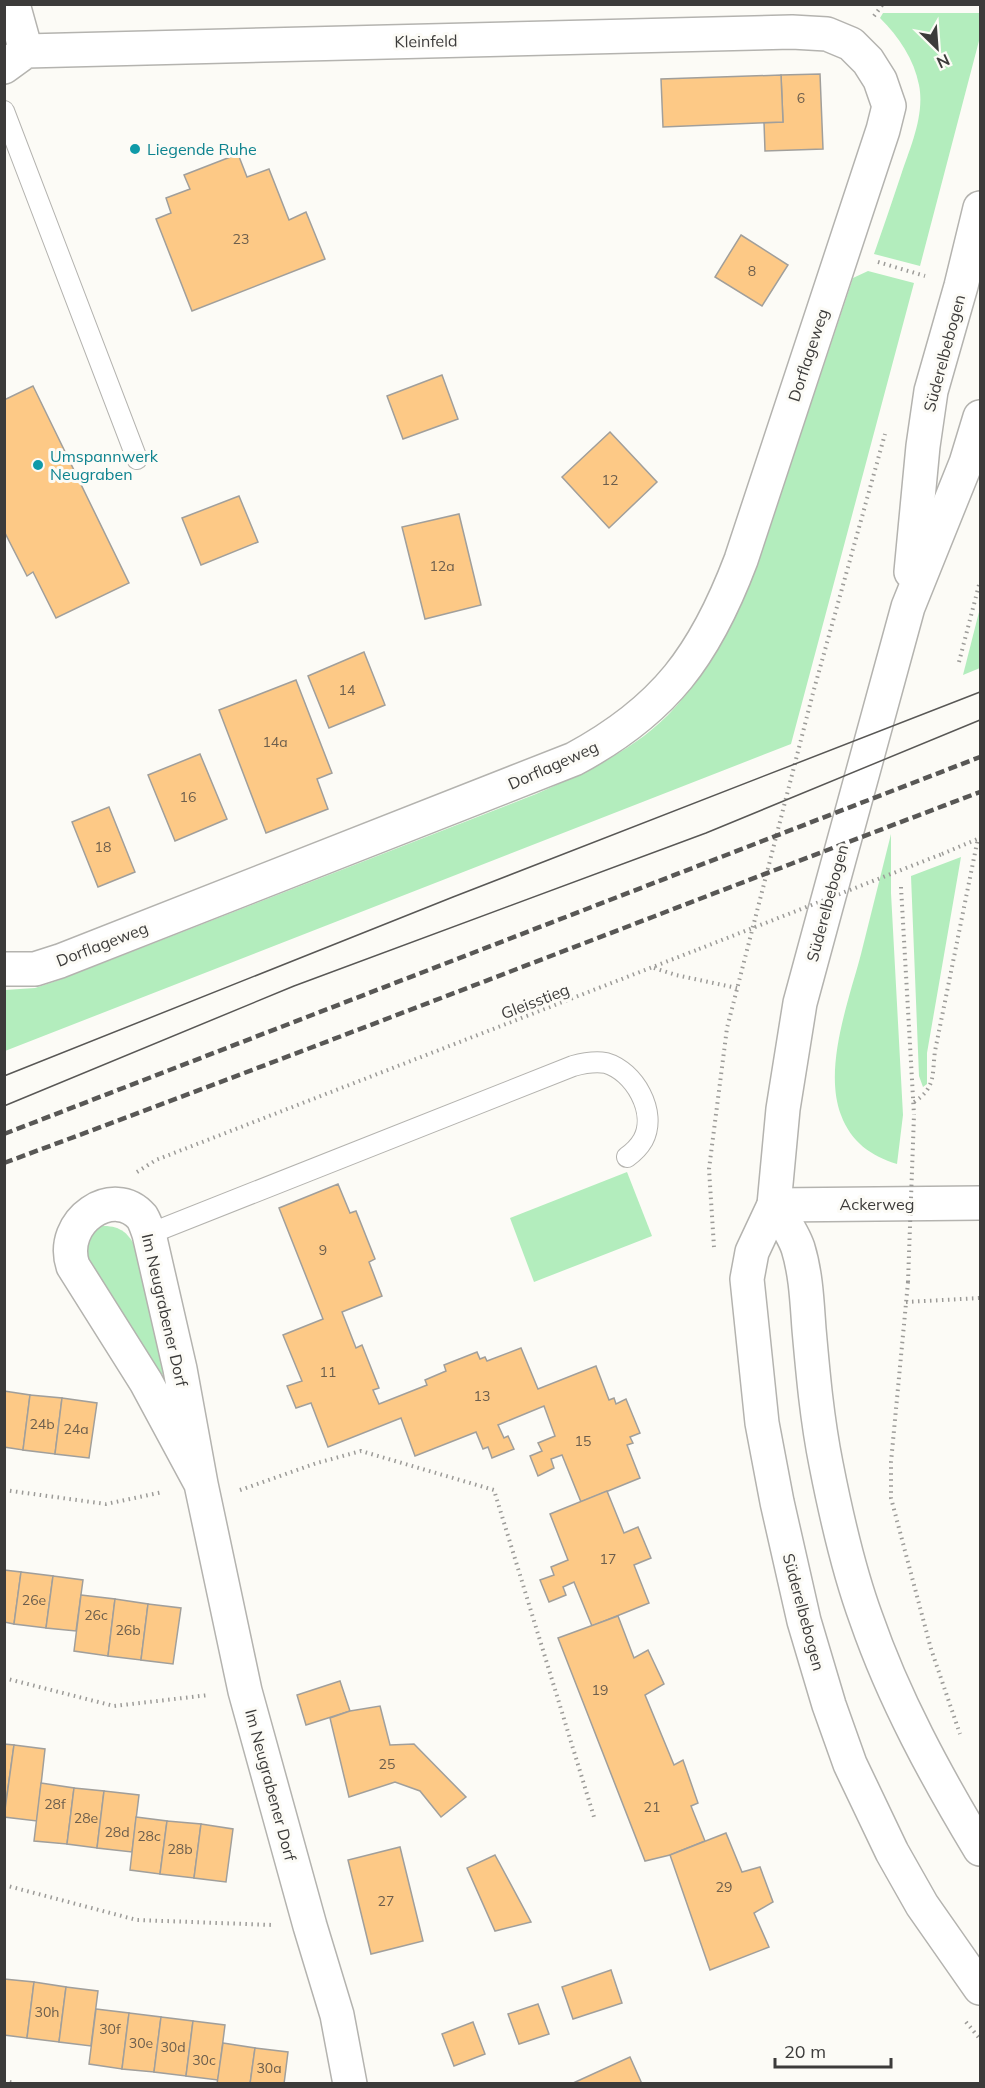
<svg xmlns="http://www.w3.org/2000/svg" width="985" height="2088" font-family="Mulish,sans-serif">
	<rect width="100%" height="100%" fill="#fcfbf6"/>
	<!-- green -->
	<g fill="#b3edbd">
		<path d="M883 13H980V37L920 266 874 254C883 228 892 202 901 175 910 148 925 115 919 85 914 59 899 37 880 18Z"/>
		<path d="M868 271 914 283 791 744 5 1051V990L35 988 59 980 536 794C583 773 631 752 668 715 734 647 760 555 789 468 811 404 832 341 853 278Z"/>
		<path d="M980 608V668L963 675Z"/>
		<path d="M891 834V893L903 1115 897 1164C871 1156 851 1142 841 1115 823 1068 849 1000 861 954 871 914 881 874 891 834Z"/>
		<path d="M961 857 927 1053V1084L923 1087 919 1076 911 876Z"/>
		<path d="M627 1172 652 1236 534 1282 510 1218Z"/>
		<path d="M101 1226C120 1225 129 1233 137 1250L166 1374 159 1375 95 1278 83 1246 96 1229Z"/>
	</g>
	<!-- building -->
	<g fill="#fdc986" stroke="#a19f9b" stroke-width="1.5">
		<path d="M820 74 823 149 765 151 764 122H783L781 75Z"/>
		<path d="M781 75 783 122 663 127 661 79Z"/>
		<path d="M238 154 247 177 269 169 289 220 306 212 325 259 192 311 156 219 171 213 166 198 190 189 184 175Z"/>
		<path d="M741 235 788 265 762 306 715 277Z"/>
		<path d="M442 375 458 419 403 439 387 396Z"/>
		<path d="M33 386 129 583 56 618 33 572 27 576 4 531V400Z"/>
		<path d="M610 432 657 482 609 528 562 477Z"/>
		<path d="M239 496 258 542 201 565 182 518Z"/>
		<path d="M459 514 481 605 425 619 402 527Z"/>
		<path d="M364 652 385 705 329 728 308 676Z"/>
		<path d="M296 680 332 773 317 779 328 809 266 833 219 710Z"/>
		<path d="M200 754 227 819 175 841 148 775Z"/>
		<path d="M109 807 135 872 98 887 72 822Z"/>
		<path d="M338 1184 350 1213 356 1211 375 1259 369 1262 382 1296 342 1312 356 1348 362 1345 379 1388 373 1390 379 1404 427 1385 425 1380 446 1371 444 1365 477 1352 480 1359 485 1357 487 1361 521 1348 538 1389 596 1366 609 1400 614 1398 616 1404 626 1399 640 1433 630 1437 633 1443 627 1445 640 1478 581 1502 562 1455 551 1459 554 1468 538 1476 530 1456 542 1451 538 1443 555 1436 544 1406 498 1425 504 1438 508 1436 514 1449 492 1458 488 1447 483 1449 476 1432 415 1456 401 1418 328 1447 311 1403 296 1408 287 1386 302 1381 283 1335 323 1319 279 1208Z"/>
		<path d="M4 1391 30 1395 23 1450 4 1447Z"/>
		<path d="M30 1395 62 1398 55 1454 23 1450Z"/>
		<path d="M62 1398 97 1403 89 1458 55 1454Z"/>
		<path d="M607 1491 624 1533 638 1527 651 1558 634 1565 649 1603 592 1626 574 1582 563 1587 566 1595 549 1602 540 1580 554 1575 551 1567 568 1560 550 1514Z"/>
		<path d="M4 1570 21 1572 14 1624 4 1622Z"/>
		<path d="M21 1572 53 1576 46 1628 14 1624Z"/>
		<path d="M53 1576 83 1580 76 1631 46 1628Z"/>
		<path d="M81 1595 115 1599 108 1656 74 1651Z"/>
		<path d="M115 1599 148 1604 141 1660 108 1656Z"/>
		<path d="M148 1604 181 1608 173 1664 141 1660Z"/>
		<path d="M618 1616 634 1658 648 1650 664 1684 645 1695 674 1765 683 1760 698 1803 691 1806 705 1841 670 1855 645 1861 558 1638Z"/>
		<path d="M340 1681 350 1711 306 1725 297 1695Z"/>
		<path d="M380 1706 390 1745 414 1744 466 1797 441 1817 420 1791 395 1782 349 1797 330 1718 350 1711Z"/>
		<path d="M4 1744 14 1745 4 1816Z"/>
		<path d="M14 1745 45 1749 37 1821 4 1817Z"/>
		<path d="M41 1783 74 1788 67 1844 34 1841Z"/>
		<path d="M74 1788 104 1791 97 1848 67 1844Z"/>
		<path d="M104 1791 139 1795 132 1852 97 1848Z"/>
		<path d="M136 1817 167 1821 160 1874 130 1870Z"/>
		<path d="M167 1821 201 1824 194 1878 160 1874Z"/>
		<path d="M201 1824 233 1829 226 1882 194 1878Z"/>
		<path d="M726 1833 742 1872 760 1867 773 1902 754 1913 769 1947 710 1970 670 1855Z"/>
		<path d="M400 1847 423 1941 371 1954 348 1860Z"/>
		<path d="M495 1855 531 1922 495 1931 467 1868Z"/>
		<path d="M611 1970 622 2003 573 2019 562 1987Z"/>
		<path d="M4 1979 34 1982 27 2038 4 2035Z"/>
		<path d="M34 1982 66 1987 59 2042 27 2038Z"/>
		<path d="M66 1987 98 1991 91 2046 59 2042Z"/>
		<path d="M538 2004 549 2034 519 2044 508 2014Z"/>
		<path d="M96 2009 129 2013 122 2069 89 2064Z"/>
		<path d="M129 2013 161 2017 154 2072 122 2069Z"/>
		<path d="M161 2017 193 2021 186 2076 154 2072Z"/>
		<path d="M193 2021 225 2025 218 2080 186 2076Z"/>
		<path d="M473 2022 485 2054 454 2066 442 2034Z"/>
		<path d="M223 2043 255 2048 250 2084H217Z"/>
		<path d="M255 2048 288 2052 284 2084H250Z"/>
		<path d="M630 2057 642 2084H571Z"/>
	</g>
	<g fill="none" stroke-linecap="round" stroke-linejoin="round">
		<defs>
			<g id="lane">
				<path d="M4 111 137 459"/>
				<path d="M149 1234 573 1066C584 1063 594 1061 606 1063 634 1071 658 1112 643 1140 639 1147 634 1152 627 1157"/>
			</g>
			<g id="street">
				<path d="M13 4 26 51"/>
				<path d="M4 67 26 51 792 32 827 34 851 44 868 61 880 80 889 106 883 130 741 560C705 655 665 710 574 759L60 961 35 969H4"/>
				<path d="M774 1205 980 1203"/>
				<path d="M201 1484 146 1382 73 1266C58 1221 114 1184 142 1217 145 1222 147 1228 149 1234L180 1369 201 1484 245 1691 310 1926 337 2015 350 2084"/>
			</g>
			<g id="secondary">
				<path d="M980 417 966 463 908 607 826 907 800 1003 783 1109 774 1205 752 1252 747 1279 762 1423 777 1502 804 1621 829 1705 850 1764 892 1852 922 1905 980 1988"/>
				<path d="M911 572 923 446 931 391 961 286 980 208"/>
				<path d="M774 1205C782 1218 793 1233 798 1248 806 1274 807 1302 809 1329 813 1374 817 1419 826 1464 836 1515 848 1569 866 1618 894 1699 936 1776 980 1849"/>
			</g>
		</defs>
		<!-- lane casing -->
		<use href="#lane" stroke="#b4b3af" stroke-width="22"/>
		<!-- street casing -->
		<use href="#street" stroke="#b4b3af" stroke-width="36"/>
		<!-- secondary casing -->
		<use href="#secondary" stroke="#b4b3af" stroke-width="36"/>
		<!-- path -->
		<g stroke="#9c9b98" stroke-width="4" stroke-dasharray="1.5 4.5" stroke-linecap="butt">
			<path d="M874 16 883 4"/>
			<path d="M878 262 925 276"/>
			<path d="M959 662 980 581"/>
			<path d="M942 854 980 838"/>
			<path d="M901 887 914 1115"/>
			<path d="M654 968 676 975 737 988"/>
			<path d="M914 1102C936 1088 932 1074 935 1051L978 838"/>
			<path d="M137 1172 156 1160 699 949"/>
			<path d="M714 1247 709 1169 727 1028 813 693 885 434"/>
			<path d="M908 1282 891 1462V1498L931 1649 960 1734"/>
			<path d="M906 1302 980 1298"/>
			<path d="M4 1490 106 1504 163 1492"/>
			<path d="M240 1490 317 1463 361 1451 494 1490 594 1817"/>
			<path d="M4 1678 114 1706 209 1695"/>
			<path d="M4 1885 137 1920 273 1925"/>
			<path d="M966 2022 980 2039"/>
			<path d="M4 2080 16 2084"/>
		</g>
		<!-- lane -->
		<use href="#lane" stroke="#fff" stroke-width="20"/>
		<!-- street -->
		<use href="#street" stroke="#fff" stroke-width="33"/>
		<!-- secondary -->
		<use href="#secondary" stroke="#fff" stroke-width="33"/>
		<!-- tram -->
		<g stroke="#585755" stroke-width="1.5">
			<path d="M4 1076 453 897 980 692"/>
			<path d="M4 1106 294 986 706 833 980 720"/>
		</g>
		<!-- rail -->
		<g stroke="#585755" stroke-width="4.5" stroke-dasharray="9 4.5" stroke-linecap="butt">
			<path d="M4 1134 980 757"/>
			<path d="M4 1163C331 1042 655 915 980 792"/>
		</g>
		<!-- path-bridge -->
		<g stroke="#9c9b98" stroke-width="4" stroke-dasharray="1.5 4.5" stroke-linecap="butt">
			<path d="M699 949 942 854"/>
			<path d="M908 1282 914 1115"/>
		</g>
	</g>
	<!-- markers -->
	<g fill="#0f9aa8" stroke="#fcfbf6" stroke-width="2">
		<circle cx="135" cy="149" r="6"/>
		<circle cx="38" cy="465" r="6"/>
	</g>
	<g text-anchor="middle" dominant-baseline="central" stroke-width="6" stroke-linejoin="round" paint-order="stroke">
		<!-- number labels -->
		<g font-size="14" fill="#6c5e4d">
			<text x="801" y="98">6</text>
			<text x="241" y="239">23</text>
			<text x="752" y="271">8</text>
			<text x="610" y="480">12</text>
			<text x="442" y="566">12a</text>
			<text x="347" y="690">14</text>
			<text x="275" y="742">14a</text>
			<text x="188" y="797">16</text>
			<text x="103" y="847">18</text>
			<text x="323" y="1250">9</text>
			<text x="328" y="1372">11</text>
			<text x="482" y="1396">13</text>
			<text x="42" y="1424">24b</text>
			<text x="76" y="1429">24a</text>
			<text x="583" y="1441">15</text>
			<text x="608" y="1559">17</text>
			<text x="34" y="1600">26e</text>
			<text x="96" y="1615">26c</text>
			<text x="128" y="1630">26b</text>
			<text x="600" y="1690">19</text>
			<text x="387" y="1764">25</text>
			<text x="55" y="1804">28f</text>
			<text x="652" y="1807">21</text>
			<text x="86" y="1818">28e</text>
			<text x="117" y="1832">28d</text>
			<text x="149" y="1836">28c</text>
			<text x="180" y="1849">28b</text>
			<text x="724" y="1887">29</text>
			<text x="386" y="1901">27</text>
			<text x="47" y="2012">30h</text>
			<text x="110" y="2029">30f</text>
			<text x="141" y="2043">30e</text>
			<text x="173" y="2047">30d</text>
			<text x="204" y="2060">30c</text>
			<text x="269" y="2068">30a</text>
		</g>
		<!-- street labels -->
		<g font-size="16" fill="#3c3b3a" stroke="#fcfbf6">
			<text transform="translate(426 41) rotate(-1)">Kleinfeld</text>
			<text transform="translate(944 353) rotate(-75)">Süderelbebogen</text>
			<text transform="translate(808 355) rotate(-72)">Dorflageweg</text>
			<text transform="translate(553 765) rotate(-24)">Dorflageweg</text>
			<text transform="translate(827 903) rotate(-75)">Süderelbebogen</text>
			<text transform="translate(102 944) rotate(-21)">Dorflageweg</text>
			<text transform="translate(535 1001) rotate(-21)">Gleisstieg</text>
			<text x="877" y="1204">Ackerweg</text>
			<text transform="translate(165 1310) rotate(77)">Im Neugrabener Dorf</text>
			<text transform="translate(804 1612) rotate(75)">Süderelbebogen</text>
			<text transform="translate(271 1785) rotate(75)">Im Neugrabener Dorf</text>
		</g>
		<!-- culture labels -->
		<g font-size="16" fill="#0d838f" stroke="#fcfbf6" text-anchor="start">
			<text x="147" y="149">Liegende Ruhe</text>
			<text x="50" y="456">Umspannwerk<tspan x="50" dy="18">Neugraben</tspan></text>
		</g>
	</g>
	<!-- border -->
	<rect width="985" height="2088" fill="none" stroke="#3c3b3a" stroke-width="12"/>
	<!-- north arrow -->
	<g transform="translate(937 48) rotate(155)" stroke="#fcfbf6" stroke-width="4.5" paint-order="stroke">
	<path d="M0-4.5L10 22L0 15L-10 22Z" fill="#3c3b3a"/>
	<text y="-9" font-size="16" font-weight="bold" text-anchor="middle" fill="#3c3b3a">N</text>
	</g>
	<!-- scale -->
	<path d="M775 2058v9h116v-9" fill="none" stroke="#3c3b3a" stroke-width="3"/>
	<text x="784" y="2058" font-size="18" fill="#3c3b3a" stroke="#fcfbf6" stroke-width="4.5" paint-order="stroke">20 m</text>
</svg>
